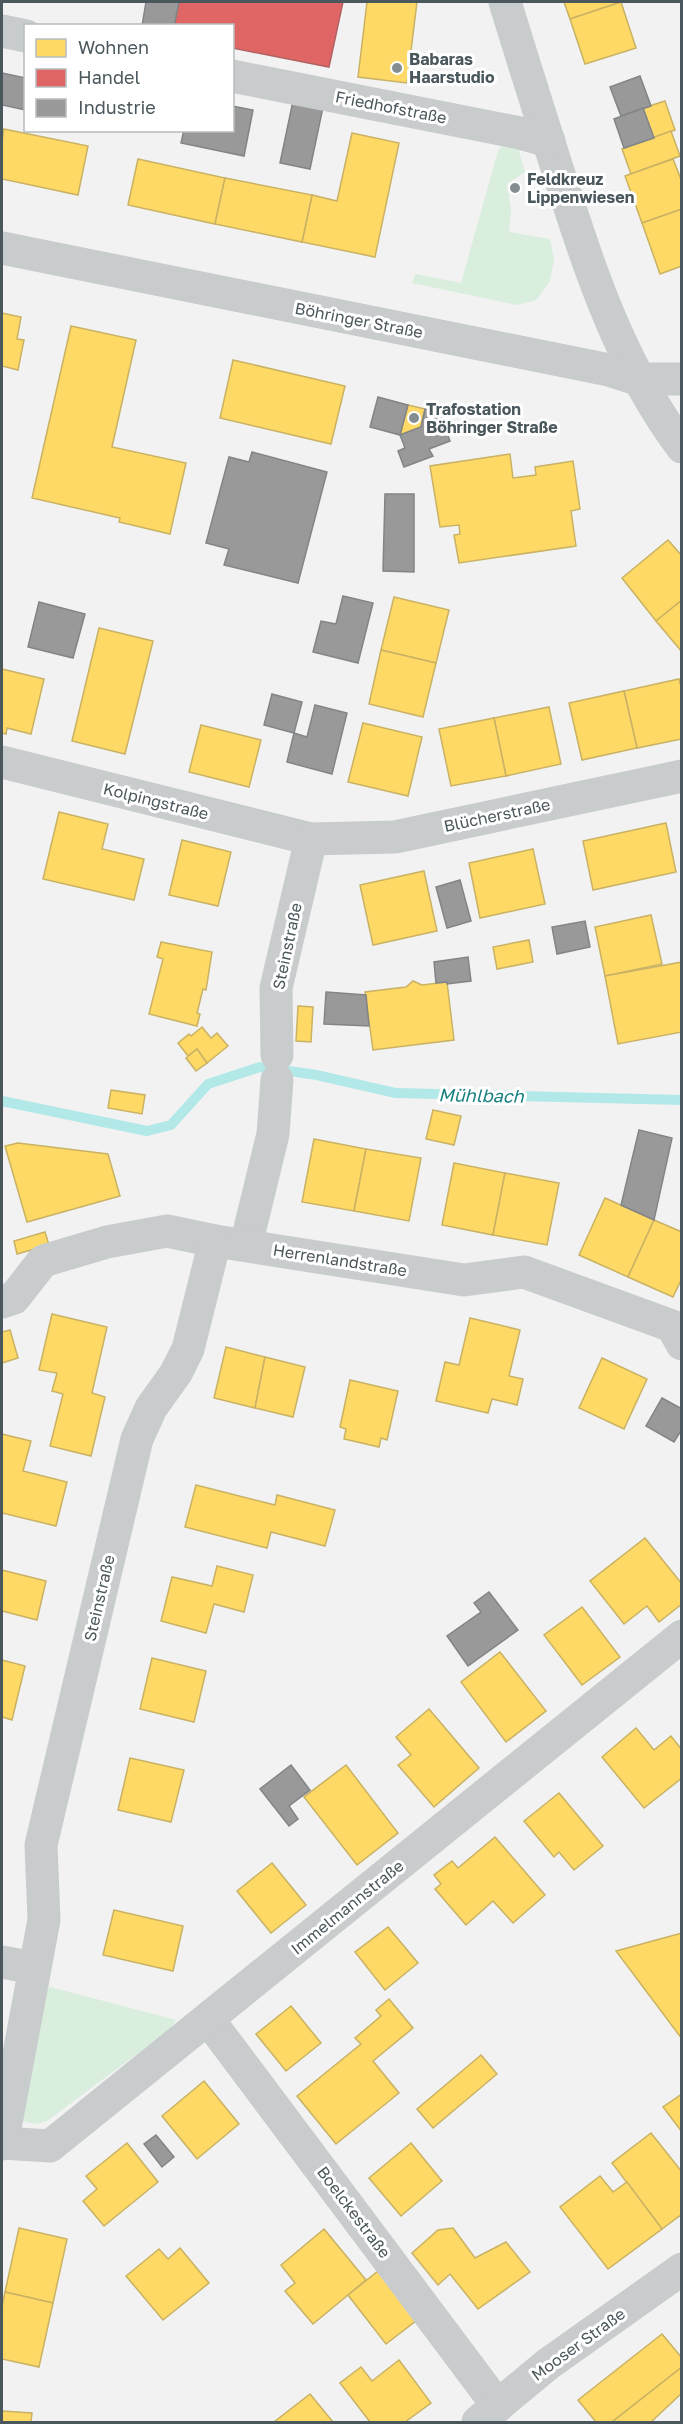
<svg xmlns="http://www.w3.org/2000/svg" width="683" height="2424" font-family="'Golos Text',sans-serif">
	<rect width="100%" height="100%" fill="#f2f2f2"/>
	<!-- green -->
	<g fill="#d9eedd">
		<path d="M504 143 518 147 525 172 507 184 511 209 509 232 550 239 554 259 550 281 536 300 517 305 412 283 415 274 461 283 498 151Z"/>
		<path d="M39 1984 176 2020 169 2030 47 2121 36 2124 22 2121Z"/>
	</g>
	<!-- homes -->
	<g fill="#ffd966" stroke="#c9b263" stroke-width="1.5">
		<path d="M367 2H417L407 83 358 77Z"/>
		<path d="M564 2H621L570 19Z"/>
		<path d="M621 2 636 48 585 64 570 19Z"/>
		<path d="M665 101 675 130 654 138 643 108Z"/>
		<path d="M4 129 88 146 78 195 2 179V142Z"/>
		<path d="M671 131 680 156 631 174 622 149Z"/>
		<path d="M352 133 399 143 375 257 302 242 312 195 337 201Z"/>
		<path d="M138 159 225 178 215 224 128 205Z"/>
		<path d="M673 159 682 182V209L642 223 625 176Z"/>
		<path d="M225 178 312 195 302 242 215 224Z"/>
		<path d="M682 209V266L660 274 642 223Z"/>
		<path d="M2 313 21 317 17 339 24 340 18 370 2 366Z"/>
		<path d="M71 326 136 340 112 447 186 463 170 534 119 522 120 518 32 498Z"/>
		<path d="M233 360 345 386 331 444 220 418Z"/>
		<path d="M408 405 425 409 421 427 400 435Z"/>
		<path d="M510 454 513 478 536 475 535 467 573 461 580 509 571 511 576 546 459 563 454 535 460 534 459 525 440 527 430 466Z"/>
		<path d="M668 540 682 556V600L656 621 622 578Z"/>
		<path d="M394 597 449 610 436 663 381 650Z"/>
		<path d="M682 600V652L656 621Z"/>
		<path d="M99 628 153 641 125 754 72 741Z"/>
		<path d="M381 650 436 663 423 717 369 704Z"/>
		<path d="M2 669 44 679 31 734 7 728 6 734 2 733Z"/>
		<path d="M679 679 682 690V739L637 748 624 691Z"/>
		<path d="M624 691 637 748 582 760 569 703Z"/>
		<path d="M549 707 561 764 506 776 494 718Z"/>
		<path d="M494 718 506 776 451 786 439 729Z"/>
		<path d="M363 723 422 737 408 796 348 782Z"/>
		<path d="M201 725 261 740 249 787 189 772Z"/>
		<path d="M59 812 108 824 102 849 144 859 134 900 43 879Z"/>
		<path d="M666 823 676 872 593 890 583 841Z"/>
		<path d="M182 840 231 852 218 906 169 895Z"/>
		<path d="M533 849 545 904 480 918 469 863Z"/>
		<path d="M424 871 437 931 373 945 360 885Z"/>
		<path d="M651 915 662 964 605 976 595 927Z"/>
		<path d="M529 940 533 962 497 969 493 947Z"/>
		<path d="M161 942 212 952 206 990 203 989 197 1013 200 1014 197 1026 149 1014 163 959 157 957Z"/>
		<path d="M682 962V1032L618 1044 605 976Z"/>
		<path d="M413 981 422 985 447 982 454 1040 373 1050 365 992 406 987Z"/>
		<path d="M298 1006 313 1007 311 1042 296 1041Z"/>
		<path d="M202 1027 211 1038 217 1033 228 1046 207 1063 197 1049 188 1056 178 1043 189 1034 191 1036Z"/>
		<path d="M197 1049 207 1063 196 1071 186 1058Z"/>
		<path d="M111 1090 145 1095 142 1114 108 1108Z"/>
		<path d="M433 1110 461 1116 454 1145 426 1139Z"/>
		<path d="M314 1139 366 1149 354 1211 302 1202Z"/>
		<path d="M18 1143 108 1154 120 1196 27 1222 5 1146Z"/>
		<path d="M366 1149 421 1158 409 1221 354 1211Z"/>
		<path d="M454 1163 505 1173 493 1235 442 1225Z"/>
		<path d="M505 1173 559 1183 547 1245 493 1235Z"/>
		<path d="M605 1198 654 1220 628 1277 579 1255Z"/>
		<path d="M654 1220 682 1232V1278L673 1297 628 1277Z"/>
		<path d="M45 1232 49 1245 17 1254 14 1241Z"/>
		<path d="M52 1314 107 1327 92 1393 105 1397 91 1456 50 1446 63 1394 52 1391 57 1373 39 1370Z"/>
		<path d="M470 1318 520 1330 509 1376 523 1379 517 1405 492 1399 488 1413 436 1401 445 1362 459 1365Z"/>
		<path d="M10 1330 18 1358 2 1363V1332Z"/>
		<path d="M226 1347 265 1357 255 1408 214 1398Z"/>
		<path d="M265 1357 305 1367 293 1417 255 1408Z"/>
		<path d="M602 1358 647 1379 624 1429 579 1408Z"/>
		<path d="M350 1380 398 1391 387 1440 381 1438 379 1447 344 1439 346 1429 340 1427Z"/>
		<path d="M2 1434 31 1441 23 1471 67 1482 56 1526 2 1513Z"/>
		<path d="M196 1485 275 1505 277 1495 335 1510 325 1546 271 1532 267 1548 185 1527Z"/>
		<path d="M645 1538 682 1584V1604L659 1622 647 1606 624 1624 590 1581Z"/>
		<path d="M217 1566 253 1575 244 1612 214 1604 206 1633 161 1621 172 1577 212 1586Z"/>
		<path d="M2 1570 46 1581 37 1620 2 1611Z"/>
		<path d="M582 1607 620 1657 582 1685 544 1635Z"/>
		<path d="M500 1652 546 1711 506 1742 461 1682Z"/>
		<path d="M152 1658 206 1671 194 1722 140 1709Z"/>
		<path d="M2 1660 25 1666 12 1720 2 1717Z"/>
		<path d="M429 1709 479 1768 434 1807 398 1765 411 1755 396 1737Z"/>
		<path d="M636 1728 654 1750 671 1736 682 1750V1778L644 1808 602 1757Z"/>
		<path d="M130 1758 184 1770 171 1822 118 1810Z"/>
		<path d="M346 1765 398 1833 357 1865 304 1797Z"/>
		<path d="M559 1793 603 1846 574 1870 559 1852 554 1857 524 1821Z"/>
		<path d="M495 1837 545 1895 513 1923 493 1901 466 1925 435 1889 441 1884 434 1875 452 1861 458 1868Z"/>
		<path d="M272 1863 306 1905 271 1933 237 1891Z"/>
		<path d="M114 1910 183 1926 173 1971 103 1955Z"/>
		<path d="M388 1927 418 1963 385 1990 355 1952Z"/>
		<path d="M682 1933V2039L616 1951Z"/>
		<path d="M389 1999 413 2028 373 2061 399 2093 336 2144 297 2096 361 2044 355 2038 381 2016 376 2010Z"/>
		<path d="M291 2006 321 2043 286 2071 256 2034Z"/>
		<path d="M481 2055 497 2074 433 2128 417 2109Z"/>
		<path d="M204 2081 239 2124 197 2159 162 2116Z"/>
		<path d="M682 2094V2132L663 2107Z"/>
		<path d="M651 2133 682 2172V2214L662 2229 612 2163Z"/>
		<path d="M127 2143 158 2182 104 2226 83 2201 97 2189 86 2176Z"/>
		<path d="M411 2143 442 2181 401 2216 369 2178Z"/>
		<path d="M600 2176 613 2192 627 2182 662 2229 608 2269 560 2207Z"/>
		<path d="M19 2228 67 2239 53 2303 5 2292Z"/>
		<path d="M453 2228 475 2258 506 2242 530 2272 478 2309 450 2274 438 2285 412 2253 438 2230Z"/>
		<path d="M324 2229 366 2280 313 2324 285 2291 295 2283 281 2265Z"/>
		<path d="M180 2248 209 2283 163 2320 126 2276 159 2249 168 2259Z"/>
		<path d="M378 2271 417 2320 386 2344 348 2295Z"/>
		<path d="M5 2292 53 2303 39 2367 2 2359V2307Z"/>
		<path d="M662 2334 682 2358V2367L612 2422H596L578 2400Z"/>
		<path d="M399 2360 431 2403 405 2422H370L340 2383 361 2367 372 2381Z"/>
		<path d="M682 2367V2393L651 2422H612Z"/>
		<path d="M310 2394 333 2422H274Z"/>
		<path d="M2 2411 32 2413 31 2422H2Z"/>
	</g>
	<!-- shops -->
	<path fill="#e06666" stroke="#b36263" stroke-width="1.5" d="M179 2H343L329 67 232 48V26H174Z"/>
	<!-- industry -->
	<g fill="#999" stroke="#818587" stroke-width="1.5">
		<path d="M146 2H179L174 26H142Z"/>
		<path d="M2 73 26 78V110L2 105Z"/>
		<path d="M640 76 651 106 621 116 610 87Z"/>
		<path d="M293 101 323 107 310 169 280 163Z"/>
		<path d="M232 106 253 110 244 156 181 143 184 130H232Z"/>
		<path d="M643 108 654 138 624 148 614 119Z"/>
		<path d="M378 397 408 405 400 435 370 427Z"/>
		<path d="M425 409 439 412 450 441 429 449 433 456 404 467 398 451 405 448 400 435 421 427Z"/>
		<path d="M252 452 327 472 298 583 224 565 229 549 206 543 229 457 249 462Z"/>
		<path d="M385 494H414V572L383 571Z"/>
		<path d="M343 596 373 603 358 663 313 652 321 621 336 624Z"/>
		<path d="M39 602 85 614 73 658 28 647Z"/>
		<path d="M272 694 302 702 294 733 264 725Z"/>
		<path d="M315 705 347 713 332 774 287 762 294 733 307 737Z"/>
		<path d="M460 880 471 921 447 928 436 887Z"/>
		<path d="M585 921 590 947 557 954 552 927Z"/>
		<path d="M468 957 471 981 447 984V982L436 983 434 962Z"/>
		<path d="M326 992 366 995 369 1026 324 1024Z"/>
		<path d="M639 1130 672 1138 654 1220 621 1205Z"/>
		<path d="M662 1398 682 1409V1429L674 1442 646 1426Z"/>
		<path d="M489 1592 518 1630 468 1666 447 1636 481 1612 474 1603Z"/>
		<path d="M291 1765 310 1790 289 1806 298 1819 289 1826 260 1789Z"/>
		<path d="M156 2135 174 2157 162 2167 144 2144Z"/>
	</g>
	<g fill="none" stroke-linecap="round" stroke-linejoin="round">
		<!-- stream -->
		<path stroke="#b2e8e8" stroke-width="10" d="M2 1101 147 1131 171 1125 208 1084 260 1067 317 1075 396 1093 682 1100"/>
		<!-- minor -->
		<g stroke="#c9cccd" stroke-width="33">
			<path d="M505 2C522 58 540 114 558 171 590 270 619 362 682 447"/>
			<path d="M2 31 26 36"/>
			<path d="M232 76 520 133 549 141"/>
			<path d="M2 248 609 370 637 379H682"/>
			<path d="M2 762 311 839 395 837 682 776"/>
			<path d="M277 1055 276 988 311 839"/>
			<path d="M246 1245 273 1134 277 1080"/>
			<path d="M2 1302 14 1298 43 1261 107 1242 167 1231 215 1241 464 1280 524 1272 672 1326 682 1344"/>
			<path d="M2 1962 34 1968"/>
			<path d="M208 2019 498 2406"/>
			<path d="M2 2143 50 2146 682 1636"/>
			<path d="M2 2144 44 1920 41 1845 137 1439 151 1408 176 1373 188 1349 215 1241"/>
			<path d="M478 2422 548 2364 682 2269"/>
		</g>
	</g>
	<!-- markers -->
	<g fill="#858d90" stroke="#fff" stroke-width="2">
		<circle cx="397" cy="68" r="6"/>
		<circle cx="515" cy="188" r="6"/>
		<circle cx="414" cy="418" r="6"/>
	</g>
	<g text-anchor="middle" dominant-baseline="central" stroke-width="6" stroke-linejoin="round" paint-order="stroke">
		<!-- poi labels -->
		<g font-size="16" font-weight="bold" fill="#4a575c" stroke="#fff" text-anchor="start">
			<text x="409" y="59">Babaras<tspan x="409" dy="18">Haarstudio</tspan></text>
			<text x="527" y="179">Feldkreuz<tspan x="527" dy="18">Lippenwiesen</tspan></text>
			<text x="426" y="409">Trafostation<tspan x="426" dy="18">Böhringer Straße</tspan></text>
		</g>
		<!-- street labels -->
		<g font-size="16" fill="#4a575c" stroke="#fff">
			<text transform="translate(391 107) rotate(11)">Friedhofstraße</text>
			<text transform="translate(359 320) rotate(11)">Böhringer Straße</text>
			<text transform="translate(156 801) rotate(14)">Kolpingstraße</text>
			<text transform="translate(497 815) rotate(-12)">Blücherstraße</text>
			<text transform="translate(287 946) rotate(-78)">Steinstraße</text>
			<text transform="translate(340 1260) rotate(9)">Herrenlandstraße</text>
			<text transform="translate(99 1598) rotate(-77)">Steinstraße</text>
			<text transform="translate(347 1907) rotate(-39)">Immelmannstraße</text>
			<text transform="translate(354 2212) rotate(53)">Boelckestraße</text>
			<text transform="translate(578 2344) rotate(-36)">Mooser Straße</text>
		</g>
		<!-- water labels -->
		<g font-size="18" font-style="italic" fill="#1a8181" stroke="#fff">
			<text transform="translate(481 1095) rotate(1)">Mühlbach</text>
		</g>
	</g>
	<!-- border -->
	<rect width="683" height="2424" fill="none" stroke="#4a575c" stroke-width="6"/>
	<!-- legend -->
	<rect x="24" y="24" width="210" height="108" fill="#ffffff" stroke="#b7bcbe" stroke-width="1.5"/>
	<rect x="36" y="39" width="30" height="18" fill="#ffd966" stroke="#b7bcbe" stroke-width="1.5"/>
	<text x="78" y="54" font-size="18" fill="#4a575c">Wohnen</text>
	<rect x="36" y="69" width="30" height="18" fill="#e06666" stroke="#b7bcbe" stroke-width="1.5"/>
	<text x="78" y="84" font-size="18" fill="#4a575c">Handel</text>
	<rect x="36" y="99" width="30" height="18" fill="#999999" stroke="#b7bcbe" stroke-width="1.5"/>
	<text x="78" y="114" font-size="18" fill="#4a575c">Industrie</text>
</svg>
